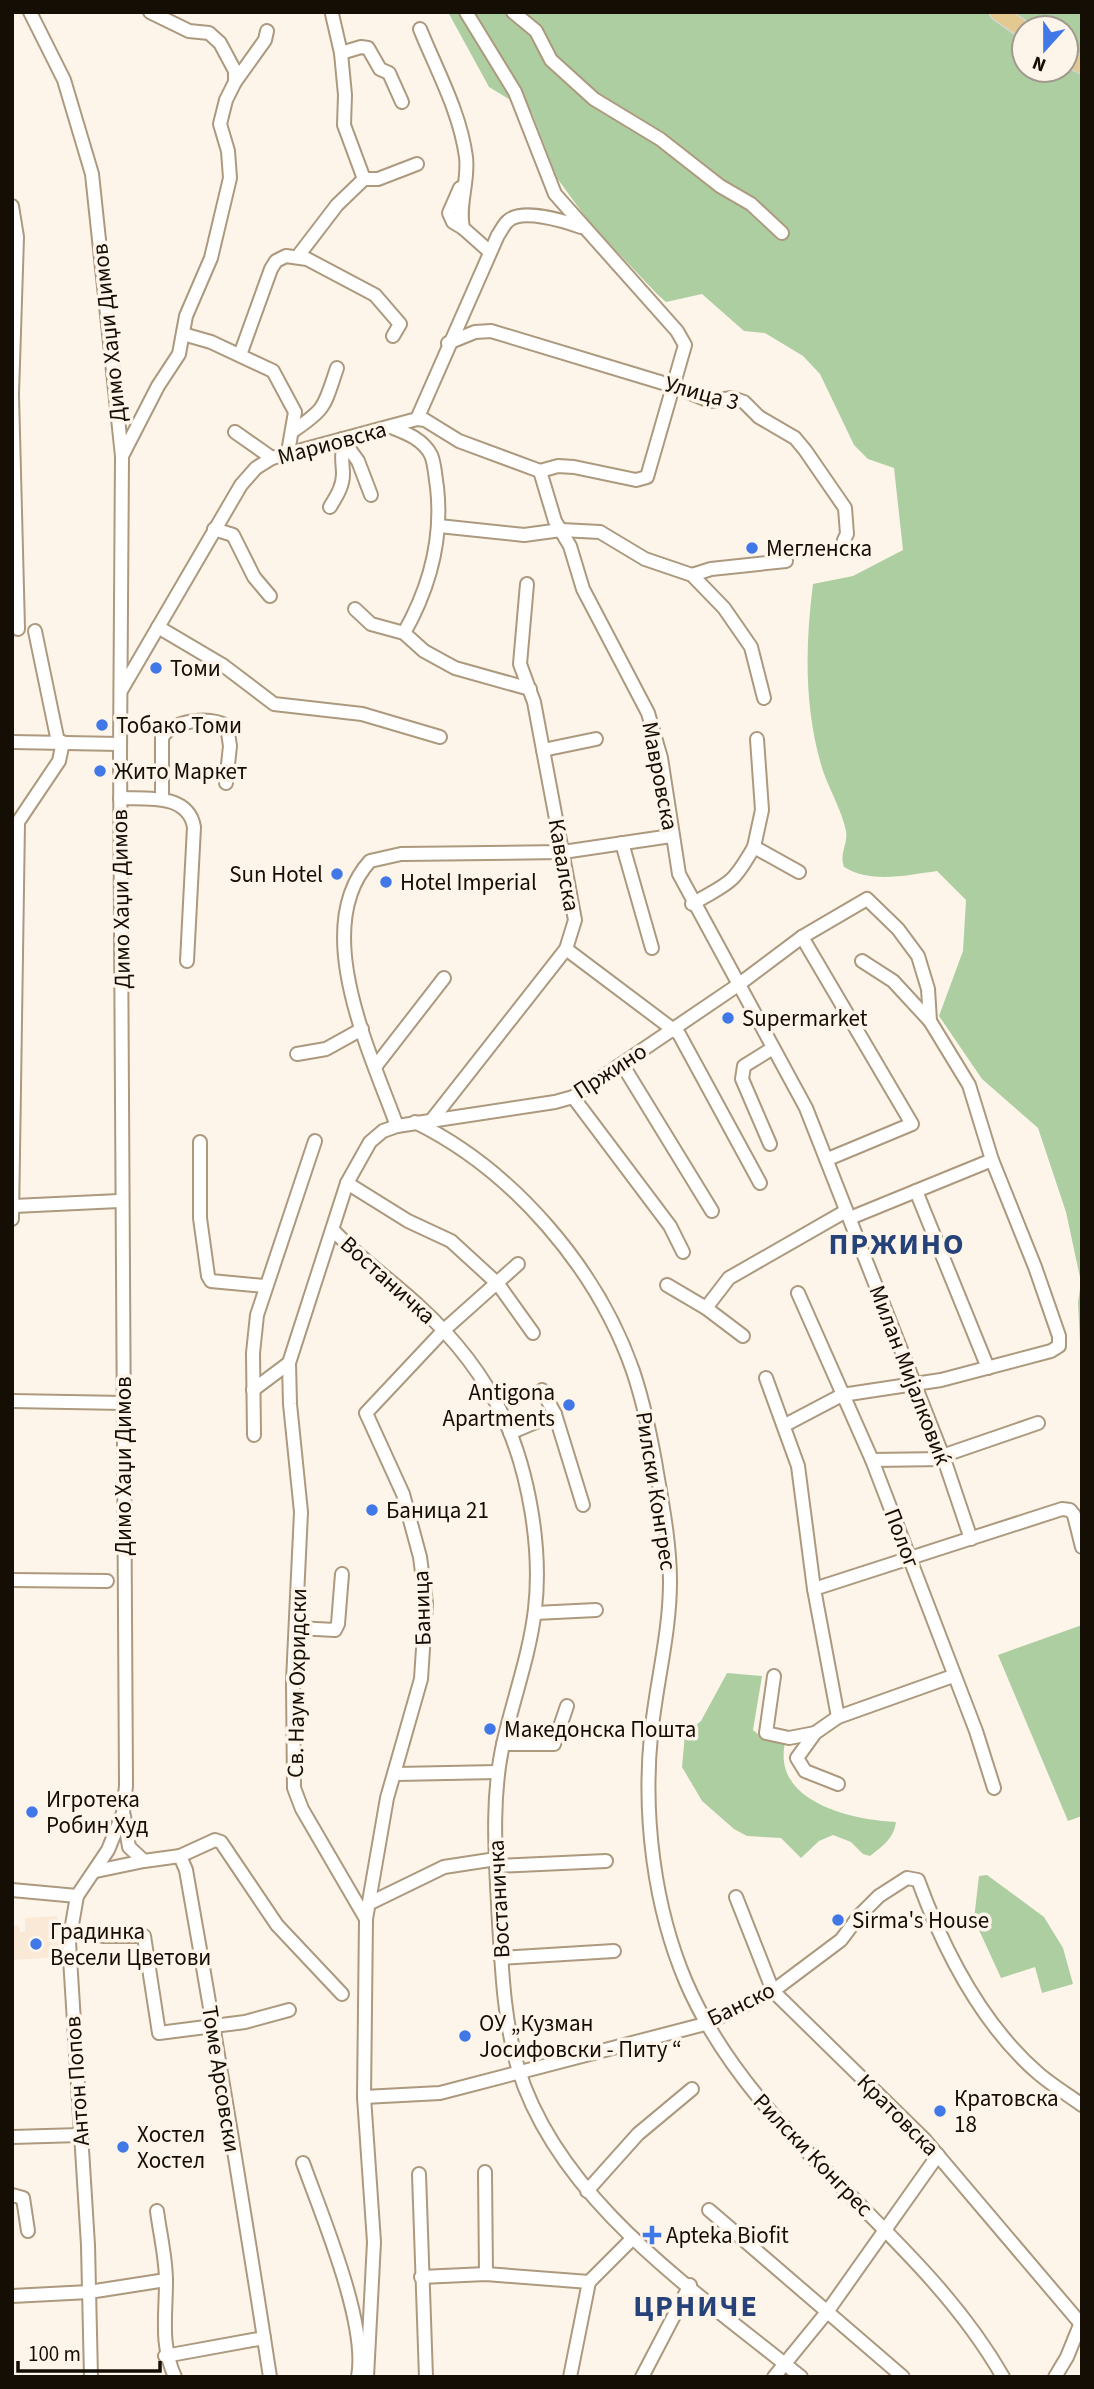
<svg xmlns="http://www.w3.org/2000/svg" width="1094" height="2389" font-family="'Source Sans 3',sans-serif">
	<rect width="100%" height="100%" fill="#fdf5ea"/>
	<!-- education -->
	<path fill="#fbe9d8" d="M57 1916 60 1957 12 1960V1926L19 1925 20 1932 25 1931V1918Z"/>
	<!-- green -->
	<g fill="#adcea1" fill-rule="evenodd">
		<path d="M448 12H1082V1382L1078 1302 1081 1282 1066 1212 1038 1128 982 1079 939 1016 963 951 966 900 937 871C908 875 871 884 844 867 839 853 848 845 846 831 842 811 830 791 823 771 804 710 805 647 813 584L853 576 903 550 894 468 868 459 854 445 820 374 803 356 765 333 744 331 702 294 666 302 657 294 589 222 557 178 532 113 489 87ZM1024 28H1066V70H1024Z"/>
		<path d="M1082 1625V1816L1068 1821 998 1655Z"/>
		<path d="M727 1673 762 1676 753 1730 764 1739 785 1743C772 1802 852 1820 896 1822 894 1838 883 1846 870 1856L863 1854 851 1842 833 1835 819 1841 801 1858 781 1838 747 1836 734 1829 702 1801 682 1767 685 1734 701 1721Z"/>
		<path d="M987 1875 1044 1917 1063 1948 1073 1984 1042 1993 1035 1967 1001 1978 974 1919 979 1876Z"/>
	</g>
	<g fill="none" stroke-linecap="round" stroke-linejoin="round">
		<defs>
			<g id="minor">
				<path d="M30 12 64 80 92 174 122 456 120 754 126 1786 123 1813 108 1850 77 1896 69 1942 88 2245 91 2377"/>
				<path d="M466 12 515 92 555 194 677 331 685 345 647 477 636 480 574 467 558 466 540 471"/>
				<path d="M513 12 536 31 551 60 594 99 660 139 720 186 751 204 782 233"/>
				<path d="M332 14 341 53 345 95 344 125 364 179"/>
				<path d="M420 29C437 71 460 112 466 157 469 181 458 205 463 228L490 252"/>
				<path d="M341 53 361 47 368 48 380 69 389 73 402 102"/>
				<path d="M235 82 265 40 267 31"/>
				<path d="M460 188 449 213 453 222 463 228"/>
				<path d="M12 206 17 237 12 394"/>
				<path d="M298 256 337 205 364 179H378L417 164"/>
				<path d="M183 334 211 342 273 371 295 412 288 452"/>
				<path d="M448 343 475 332 491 331 673 386 710 401 732 398 744 402 759 417 795 438 805 450 845 508 847 534 844 540"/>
				<path d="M240 355 271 269 276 261 286 256 307 259 375 295 400 324 393 336"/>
				<path d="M12 395 18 629"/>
				<path d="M417 419 498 235C501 231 504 224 508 221 522 208 564 221 581 227"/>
				<path d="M391 427C406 433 423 439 431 455 435 464 435 476 437 487 443 540 430 587 404 633"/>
				<path d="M293 431C327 408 324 406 337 368"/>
				<path d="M235 432 272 458"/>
				<path d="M342 439 358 461 371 495"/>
				<path d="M122 456 158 386 179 354 186 316 211 258 230 178 228 151 220 124 226 100 235 82V71L220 43 209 33 189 31 150 12"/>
				<path d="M330 507C336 497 343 487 343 474 343 463 340 455 345 445"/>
				<path d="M439 526 524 535 561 530 600 532 645 559 692 575 724 608 751 647 764 698"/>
				<path d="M214 529 233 535 254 577 270 596"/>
				<path d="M692 575 711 569 786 561"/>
				<path d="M355 609 371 624 404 633 424 651 455 668 530 689"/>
				<path d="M158 627 224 666 274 704 362 714 440 737"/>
				<path d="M35 631 58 742"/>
				<path d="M122 689 241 485 256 468 272 458 417 419 425 420 459 441 540 471 555 521 570 546 583 589 648 713 661 758 679 874 806 1108 944 1459 971 1539"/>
				<path d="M12 742 120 744"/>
				<path d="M543 750 596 739"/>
				<path d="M120 798C146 799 188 793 194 827L187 961"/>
				<path d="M162 799V737C174 720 209 716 227 726L230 746 226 783"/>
				<path d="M622 843 652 948"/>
				<path d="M754 847 762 810 757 739"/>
				<path d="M692 904C729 882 731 887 754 847L799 872"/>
				<path d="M802 937 912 1124 828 1159"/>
				<path d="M566 949 679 1034 760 1183"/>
				<path d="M862 961 893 981 930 1021"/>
				<path d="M297 1054 326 1049 362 1029"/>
				<path d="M622 1064 712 1211"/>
				<path d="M375 1067 444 978"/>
				<path d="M573 1097 670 1226 683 1252"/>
				<path d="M431 1121 566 949 575 920 534 702 520 664 527 584"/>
				<path d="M415 1122C513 1170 597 1268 633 1371 645 1407 652 1442 658 1479 664 1513 670 1547 670 1582 670 1633 656 1684 651 1735 643 1816 654 1907 686 1982 755 2142 918 2228 1003 2377"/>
				<path d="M397 1126C371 1054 309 928 370 861L401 854 563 852 671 836"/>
				<path d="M200 1142V1218L208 1276 211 1281 264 1286"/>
				<path d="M770 1144 742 1079 744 1066 773 1048"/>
				<path d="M347 1183 408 1221 451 1241 498 1284 533 1333"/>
				<path d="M916 1191 988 1368"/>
				<path d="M14 1206 119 1201"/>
				<path d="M850 1218 992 1160"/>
				<path d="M12 1219 18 822 59 761 63 742"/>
				<path d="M333 1230C359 1258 391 1280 419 1306 453 1337 484 1376 504 1418 529 1473 542 1549 535 1609 530 1653 514 1697 504 1740 490 1799 496 1862 499 1922 502 1971 504 2021 518 2068 559 2202 697 2292 801 2377"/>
				<path d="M667 1285 706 1308 743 1336"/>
				<path d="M798 1293 872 1460 976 1731 994 1788"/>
				<path d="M706 1308 729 1278 846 1211"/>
				<path d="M766 1378 798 1466 814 1589 838 1717 953 1676"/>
				<path d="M253 1390 289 1363"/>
				<path d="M542 1390 555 1414 583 1505"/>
				<path d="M12 1401 124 1403"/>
				<path d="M510 1433 555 1414"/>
				<path d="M254 1435 253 1353 257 1315 315 1141"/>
				<path d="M942 1456 1038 1423"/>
				<path d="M872 1460 944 1459"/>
				<path d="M12 1580 107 1581"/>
				<path d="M814 1589 1062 1509 1070 1510 1074 1515 1082 1547"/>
				<path d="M535 1613 596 1610"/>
				<path d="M297 1628 335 1630 338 1624 342 1574"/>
				<path d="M774 1676 766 1733 789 1738 815 1733"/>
				<path d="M838 1717 815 1733 797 1758 805 1771 838 1784"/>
				<path d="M503 1744H554L567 1706"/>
				<path d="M396 1774 498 1772"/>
				<path d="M124 1816 129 1847 144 1861 180 1856 215 1840 221 1842 277 1925 342 1994"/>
				<path d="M180 1856 186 1870C216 2039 244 2208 270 2377"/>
				<path d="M496 1866 606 1861"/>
				<path d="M96 1871 144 1861"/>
				<path d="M12 1890 77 1896"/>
				<path d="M736 1897 773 1991 924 2139 1081 2324"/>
				<path d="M370 1903 444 1867 496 1859"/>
				<path d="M366 1919 387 1798 421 1679 426 1603 420 1557 403 1494 366 1413 444 1330 518 1264"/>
				<path d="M103 1936H144L159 2033 245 2022 289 2010"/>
				<path d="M501 1958 614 1951"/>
				<path d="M364 2097 440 2093 705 2024 773 1991 841 1940 859 1916 879 1896 907 1878 918 1880C944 1951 981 2024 1039 2074 1052 2085 1068 2095 1082 2105"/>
				<path d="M12 2137 80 2135"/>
				<path d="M303 2163C322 2216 368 2324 358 2377"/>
				<path d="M485 2172 486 2274"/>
				<path d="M419 2174 426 2377"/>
				<path d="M587 2191 638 2134 692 2089"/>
				<path d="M12 2195 23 2198 28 2231"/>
				<path d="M709 2210 903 2377"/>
				<path d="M157 2211C160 2234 166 2258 166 2281 166 2316 160 2344 175 2377"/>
				<path d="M421 2277 486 2274 589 2282"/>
				<path d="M12 2296 89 2292 166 2280"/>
				<path d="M165 2356 264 2338"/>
				<path d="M367 2377 374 2242 364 2097 366 1919 302 1809 294 1788 293 1681 301 1512 290 1404 289 1363 347 1183 370 1142 383 1131 397 1126 555 1102 573 1097 738 985 802 937 867 899 898 929 918 956 928 989 930 1021 969 1085 992 1160 1035 1267 1059 1336V1346L1051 1351 941 1380 842 1395 785 1425"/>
				<path d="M570 2377 589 2282 633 2238"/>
				<path d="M642 2377 690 2285"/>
				<path d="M774 2377 827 2312 938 2155"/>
				<path d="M1055 2377 1067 2357 1082 2320"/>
			</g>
			<g id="major">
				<path d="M998 12 1024 30"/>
				<path d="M1066 57 1082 65"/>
			</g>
		</defs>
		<!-- minor casing -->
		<use href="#minor" stroke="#ac997e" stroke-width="16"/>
		<!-- major casing -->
		<use href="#major" stroke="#d5d4d2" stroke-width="19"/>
		<!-- minor -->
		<use href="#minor" stroke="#fff" stroke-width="12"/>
		<!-- major -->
		<use href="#major" stroke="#e3c88f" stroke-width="16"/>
	</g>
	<!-- markers -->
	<g fill="#4078e8" stroke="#fdf5ea" stroke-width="2.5">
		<circle cx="752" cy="548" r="7"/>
		<circle cx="156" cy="668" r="7"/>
		<circle cx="102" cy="725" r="7"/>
		<circle cx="100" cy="771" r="7"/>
		<circle cx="337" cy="874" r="7"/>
		<circle cx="386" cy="882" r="7"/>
		<circle cx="728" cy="1018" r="7"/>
		<circle cx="569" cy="1405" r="7"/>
		<circle cx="372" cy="1510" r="7"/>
		<circle cx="490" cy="1729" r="7"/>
		<circle cx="32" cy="1812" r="7"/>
		<circle cx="838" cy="1920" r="7"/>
		<circle cx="36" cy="1944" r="7"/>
		<circle cx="465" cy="2036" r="7"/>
		<circle cx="940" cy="2111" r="7"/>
		<circle cx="123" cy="2147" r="7"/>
		<path d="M648.5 2224.5h7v7h7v7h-7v7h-7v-7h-7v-7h7z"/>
	</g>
	<g text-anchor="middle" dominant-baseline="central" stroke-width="7" stroke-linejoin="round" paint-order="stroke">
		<!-- street labels -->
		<g font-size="23" fill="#150e05" stroke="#fdf5ea">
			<text transform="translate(109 333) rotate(-96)">Димо Хаџи Димов</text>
			<text transform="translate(702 393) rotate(15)">Улица 3</text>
			<text transform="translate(332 443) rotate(-15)">Мариовска</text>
			<text transform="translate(660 776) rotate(79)">Мавровска</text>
			<text transform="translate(564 865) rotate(80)">Кавалска</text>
			<text transform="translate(121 899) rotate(-91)">Димо Хаџи Димов</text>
			<text transform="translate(610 1071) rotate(-33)">Пржино</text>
			<text transform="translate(388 1280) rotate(42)">Востаничка</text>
			<text transform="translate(910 1375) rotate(69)">Милан Мијалковиќ</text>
			<text transform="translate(123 1466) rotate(-90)">Димо Хаџи Димов</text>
			<text transform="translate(656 1491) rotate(81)">Рилски Конгрес</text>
			<text transform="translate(902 1538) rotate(69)">Полог</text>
			<text transform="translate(422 1608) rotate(-92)">Баница</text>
			<text transform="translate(297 1683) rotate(-89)">Св. Наум Охридски</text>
			<text transform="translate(499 1899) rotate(-93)">Востаничка</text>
			<text transform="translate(741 2004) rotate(-26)">Банско</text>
			<text transform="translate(221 2079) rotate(81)">Томе Арсовски</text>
			<text transform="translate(77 2081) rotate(-94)">Антон Попов</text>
			<text transform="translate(898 2115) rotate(45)">Кратовска</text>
			<text transform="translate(813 2155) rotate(46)">Рилски Конгрес</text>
		</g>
		<!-- poi labels -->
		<g font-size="23" fill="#150e05" stroke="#fdf5ea" text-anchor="start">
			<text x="766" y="548">Мегленска</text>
			<text x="170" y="668">Томи</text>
			<text x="116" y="725">Тобако Томи</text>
			<text x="114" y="771">Жито Маркет</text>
			<text x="323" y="874" text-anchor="end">Sun Hotel</text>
			<text x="400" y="882">Hotel Imperial</text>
			<text x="742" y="1018">Supermarket</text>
			<text x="555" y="1392" text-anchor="end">Antigona<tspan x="555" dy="26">Apartments</tspan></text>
			<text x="386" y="1510">Баница 21</text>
			<text x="504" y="1729">Македонска Пошта</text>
			<text x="46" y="1799">Игротека<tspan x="46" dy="26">Робин Худ</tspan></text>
			<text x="852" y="1920">Sirma's House</text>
			<text x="50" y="1931">Градинка<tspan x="50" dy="26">Весели Цветови</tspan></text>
			<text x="479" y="2023">ОУ „Кузман<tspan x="479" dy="26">Јосифовски - Питу “</tspan></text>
			<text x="954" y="2098">Кратовска<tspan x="954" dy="26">18</tspan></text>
			<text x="137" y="2134">Хостел<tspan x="137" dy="26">Хостел</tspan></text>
			<text x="666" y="2235">Apteka Biofit</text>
		</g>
		<!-- district labels -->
		<g font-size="30" font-weight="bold" letter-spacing="2" fill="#264279" stroke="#fdf5ea">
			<text x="897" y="1244">ПРЖИНО</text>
			<text x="696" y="2306">ЦРНИЧЕ</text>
		</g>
	</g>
	<!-- border -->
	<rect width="1094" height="2389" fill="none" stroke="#150e05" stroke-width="28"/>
	<!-- north arrow -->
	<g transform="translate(1045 49) rotate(201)"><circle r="33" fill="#fdf5ea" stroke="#a0998e" stroke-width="2"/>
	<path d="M0-5L12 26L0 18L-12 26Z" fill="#4078e8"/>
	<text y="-10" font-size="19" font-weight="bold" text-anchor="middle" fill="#150e05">N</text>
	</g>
	<!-- scale -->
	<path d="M18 2361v10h142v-10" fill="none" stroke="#150e05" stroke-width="3.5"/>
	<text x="28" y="2361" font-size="21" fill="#150e05" stroke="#fdf5ea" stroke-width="5" paint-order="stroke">100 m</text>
</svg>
